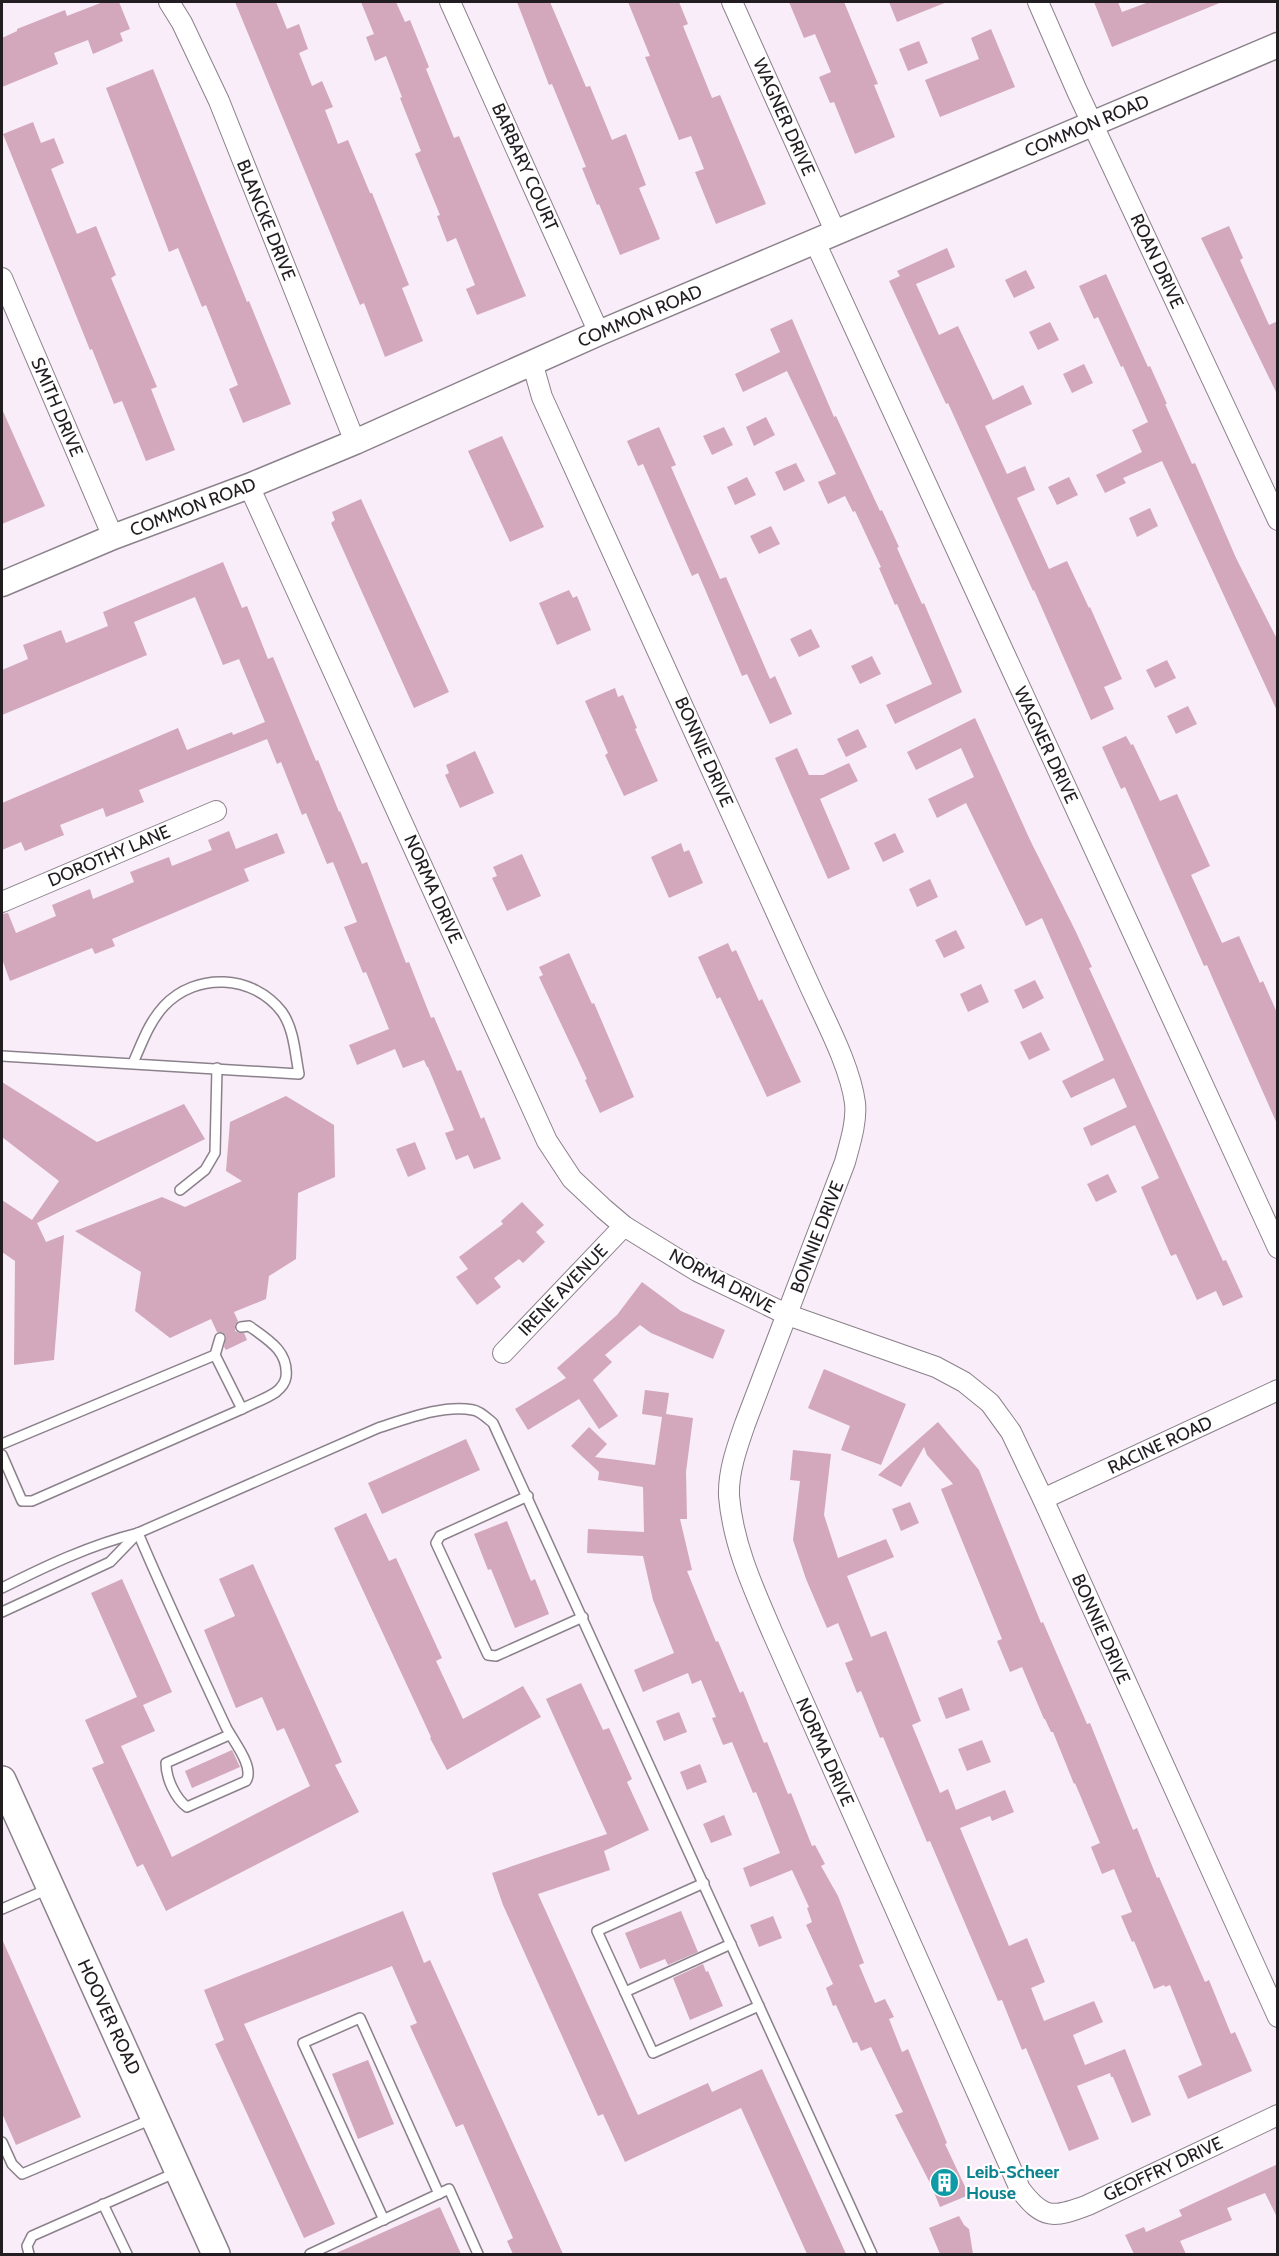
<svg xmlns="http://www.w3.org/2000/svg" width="1279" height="2256" font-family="Cabin,sans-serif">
	<rect width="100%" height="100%" fill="#f8edf8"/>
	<!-- building -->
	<g fill="#d3a8bc">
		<path d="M103 2H119L130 29 120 33 123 41 93 54 88 40 54 53 58 64 2 87V38L17 31V29L65 10 67 16Z"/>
		<path d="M235 2H276L287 29 299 24 308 49 299 53 312 86 322 81 333 107 325 110 338 144 348 140 370 193H372L409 285 402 288 423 341 385 357 364 303 360 305Z"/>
		<path d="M361 2H396L405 22 410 20 429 67 426 69 454 138 459 136 526 296 477 315 466 289 475 285 456 238 447 242 437 216 440 215 415 154 421 151 400 98 402 97 386 56 375 61 366 37 374 34Z"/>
		<path d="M517 2H550L586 87 590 86 612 140 626 134 646 185 639 188 660 239 620 255 599 204 597 205 582 168 586 167 552 84 549 85Z"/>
		<path d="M628 2H679L688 24 683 26 712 98 720 95 766 204 716 224 695 172 704 169 691 136 679 140 645 57 650 56Z"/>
		<path d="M789 2H844L878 84 874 85 895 137 855 154 834 102 830 103 819 77 831 72 815 34 804 38Z"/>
		<path d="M889 2H947L897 22Z"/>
		<path d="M1094 2H1118L1122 12 1149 2H1222L1112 47Z"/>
		<path d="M991 29 1015 87 940 117 925 80 979 59 971 38Z"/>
		<path d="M919 41 928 63 908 71 899 49Z"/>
		<path d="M153 69 247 302 249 301 291 404 243 423 229 389 238 385 206 305 202 307 178 248 169 252 106 88Z"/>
		<path d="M33 122 41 143 54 138 64 163 51 169 77 234 96 226 116 275 111 278 157 387 151 389 175 450 146 461 122 401 114 404 92 349 90 350 3 134Z"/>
		<path d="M1229 226 1243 258 1240 260 1269 325 1278 321V396L1201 238Z"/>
		<path d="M947 248 955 267 916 284 939 335 958 326 993 400 1023 385 1032 404 985 426 1007 474 1025 466 1035 490 1017 498 1049 569 1067 561 1089 608 1090 607 1122 679 1104 687 1114 709 1091 720 1034 590 1033 591 948 403 946 404 889 281 900 276 897 271Z"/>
		<path d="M1026 270 1035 288 1014 298 1005 280Z"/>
		<path d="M1106 274 1148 367 1150 366 1167 404H1165L1192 464 1195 463 1236 558 1278 641V713L1162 461 1123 478 1126 483 1105 493 1096 475 1142 452 1132 430 1148 422 1123 366 1121 367 1098 317 1094 319 1079 286Z"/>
		<path d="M792 319 834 417 836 416 880 511 882 510 899 547 897 548 922 604 924 603 962 692 895 724 886 705 932 684 897 604 895 605 879 568 881 567 855 511 853 512 845 496 828 504 818 482 836 474 787 371 743 392 735 374 780 352 770 329Z"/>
		<path d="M1050 322 1059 340 1038 350 1029 332Z"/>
		<path d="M1084 364 1093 383 1072 393 1063 374Z"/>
		<path d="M2 409 45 506 2 524Z"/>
		<path d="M766 417 775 435 754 446 746 427Z"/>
		<path d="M659 427 676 465 671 467 720 579 726 577 770 679 775 676 792 714 770 724 747 674 742 676 698 573 692 576 643 464 638 466 627 441Z"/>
		<path d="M724 427 733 445 712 455 703 436Z"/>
		<path d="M502 436 544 527 510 542 468 451Z"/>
		<path d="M796 463 805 481 784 491 775 472Z"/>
		<path d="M747 477 756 495 735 505 727 487Z"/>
		<path d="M1069 477 1078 495 1057 505 1048 487Z"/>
		<path d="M361 499 449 692 414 708 331 523 335 520 332 512Z"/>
		<path d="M1150 508 1158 526 1137 537 1129 518Z"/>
		<path d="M771 526 780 544 759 554 750 536Z"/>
		<path d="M223 562 242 608 247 606 268 659 273 657 316 761 318 760 339 812 340 811 362 864 367 862 406 963 409 962 431 1018 434 1017 457 1071 461 1070 481 1119 484 1117 501 1159 474 1169 468 1155 456 1160 445 1133 454 1130 428 1067H427L424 1060 403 1068 395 1049 357 1065 349 1045 389 1029 366 972 363 973 344 927 357 922 333 862 327 864 306 813 302 815 281 762 277 764 267 739 139 790 144 802 106 817 103 808 60 825 64 835 25 851 21 842 2 850V803L178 728 187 750 232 732 233 735 265 722 239 659 223 665 195 597 134 622 147 655 2 715V670L28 659 23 645 61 630 66 643 108 626 103 612Z"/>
		<path d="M569 590 573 598 577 596 591 630 557 645 539 603Z"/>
		<path d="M811 629 820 647 799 657 790 639Z"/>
		<path d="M872 656 881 674 860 684 851 666Z"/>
		<path d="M1167 660 1176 678 1155 688 1146 670Z"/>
		<path d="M615 688 618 697 623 695 637 728 635 729 658 781 624 796 605 755 608 753 585 701Z"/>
		<path d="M1188 706 1197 724 1176 734 1167 716Z"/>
		<path d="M975 718 1030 840 1075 930 1092 967 1089 968 1223 1261 1226 1260 1243 1297 1223 1306 1216 1291 1197 1300 1176 1254 1171 1256 1141 1187 1159 1178 1135 1125 1091 1146 1083 1128 1127 1107 1114 1078 1071 1098 1062 1081 1104 1060 1042 918 1026 926 966 803 937 818 928 799 974 777 961 748 916 770 907 752Z"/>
		<path d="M858 729 867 747 846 757 837 739Z"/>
		<path d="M1126 736 1131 745 1133 744 1160 801 1177 794 1210 866 1191 875 1222 943 1239 936 1260 983 1263 981 1278 1015V1126L1212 977 1207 965 1204 966 1125 787 1121 789 1102 747Z"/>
		<path d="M797 748 809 775H823L849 763 858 781 820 799 850 869 828 879 775 758Z"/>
		<path d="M475 751 494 793 460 808 445 775 449 773 446 765Z"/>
		<path d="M229 831 236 849 277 833 285 853 244 869 249 881 112 939 115 946 95 954 92 948 10 981 2 959V914L8 913 16 933 56 916 52 905 90 889 93 899 134 882 130 872 169 857 172 866 212 850 208 840Z"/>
		<path d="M895 833 904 852 883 862 874 843Z"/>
		<path d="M681 843 684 852 689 850 703 883 669 898 651 857Z"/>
		<path d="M522 854 541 896 507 911 492 878 497 876 493 867Z"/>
		<path d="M930 879 938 897 917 907 909 889Z"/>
		<path d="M956 930 965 948 944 958 935 940Z"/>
		<path d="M728 943 732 952 736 950 759 1001 762 999 801 1082 767 1097 720 997 717 999 698 957Z"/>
		<path d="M569 953 592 1004 594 1003 634 1097 600 1113 585 1080 587 1079 539 977 543 975 539 967Z"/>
		<path d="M1035 980 1044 998 1023 1009 1014 990Z"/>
		<path d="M981 984 989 1002 968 1012 960 994Z"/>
		<path d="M1041 1032 1050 1050 1029 1060 1020 1042Z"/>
		<path d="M2 1082 97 1142 184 1104 205 1139 37 1223 46 1242 64 1235 54 1360 14 1365 15 1261 2 1252V1200L32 1220 59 1181 2 1137Z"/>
		<path d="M286 1096 334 1125 335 1177 298 1193 296 1259 269 1276 266 1299 234 1312 238 1321 235 1325V1331L239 1333H244L247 1340 226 1350 224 1347 226 1336 222 1332H217L211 1319 170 1338 135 1311 141 1272 75 1231 162 1197 185 1207 242 1181 226 1171 230 1122Z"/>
		<path d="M415 1142 426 1169 408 1177 396 1149Z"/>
		<path d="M1108 1174 1117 1192 1096 1202 1087 1184Z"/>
		<path d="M522 1202 544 1225 536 1232 545 1242 523 1263 519 1259 494 1278 501 1287 477 1305 456 1277 468 1269 459 1257 503 1224 501 1221Z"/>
		<path d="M642 1282 681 1311 725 1330 713 1359 651 1333 640 1325 605 1355 612 1362 593 1380 618 1416 599 1429 579 1399 528 1430 515 1409 566 1378 557 1368 617 1315Z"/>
		<path d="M824 1369 906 1404 881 1465 841 1450 850 1426 808 1408Z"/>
		<path d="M645 1390 669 1393 666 1414 693 1418 686 1472 687 1519H680L692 1570 687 1571 716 1642 718 1641 740 1693 743 1691 764 1743 767 1742 788 1794 791 1793 812 1846 815 1845 825 1864 821 1866 838 1896 864 1963 859 1965 875 2003 885 1999 894 2017 889 2019 902 2052 908 2049 947 2143 945 2144 969 2195 940 2207 931 2185 895 2115 903 2112 871 2047 861 2051 857 2042 853 2043 836 2005 833 2006 826 1988 833 1984 806 1925 812 1922 807 1908 809 1907 792 1870 750 1887 743 1868 780 1853 756 1792 753 1793 732 1742 723 1745 712 1718 716 1717 701 1680 692 1684 688 1673 643 1692 634 1670 674 1653 653 1600 643 1556 587 1553 588 1529 644 1532 643 1487 598 1480 599 1472 571 1446 589 1427 607 1444 595 1457 655 1465 662 1417 642 1414Z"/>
		<path d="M938 1422 979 1470 1041 1623 1043 1622 1087 1724 1090 1723 1133 1830 1137 1828 1157 1878 1159 1877 1205 1982 1209 1980 1231 2034 1235 2032 1252 2071 1188 2099 1178 2076 1202 2065 1170 1985 1165 1987 1164 1985 1154 1989 1134 1941 1132 1942 1121 1916 1132 1912 1114 1869 1102 1874 1091 1847 1100 1843 1075 1783 1074 1784 1053 1732H1051L1045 1719H1044L1022 1667 1010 1672 997 1641 1002 1639 941 1489 953 1484 927 1455 924 1447 901 1487 878 1475Z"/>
		<path d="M466 1439 480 1470 382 1514 368 1483Z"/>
		<path d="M793 1450 831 1454 824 1515 838 1558 886 1539 894 1557 847 1576 871 1637 886 1631 921 1721 912 1725 940 1793 948 1789 956 1810 1005 1790 1014 1812 992 1821 990 1816 960 1828 1009 1946 1027 1938 1045 1982 1031 1988 1044 2021 1094 2001 1103 2022 1073 2035 1085 2065 1125 2049 1151 2115 1132 2123 1113 2077H1111L1110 2073 1077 2086 1099 2139 1069 2151 1026 2048 1022 2050 1002 2000 998 2001 930 1841 927 1842 883 1737 880 1738 861 1691 857 1693 845 1663 853 1660 838 1623 827 1628 806 1579 793 1540 800 1481 790 1480Z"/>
		<path d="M910 1502 919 1523 901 1531 892 1509Z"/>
		<path d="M366 1513 389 1561 396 1558 442 1658 436 1661 463 1719 523 1686 541 1717 447 1770 430 1738 431 1737 334 1528Z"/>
		<path d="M507 1521 531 1581 535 1579 549 1614 515 1628 491 1569 488 1570 474 1534Z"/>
		<path d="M253 1564 342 1762 335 1765 359 1812 166 1911 143 1864 137 1867 92 1768 104 1763 85 1720 137 1697 91 1593 122 1579 172 1692 143 1705 155 1731 121 1746 172 1857 310 1786 284 1728 277 1731 262 1697 236 1708 204 1630 235 1616 219 1579Z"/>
		<path d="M581 1683 603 1730 609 1728 632 1779 627 1782 649 1830 604 1851 610 1870 538 1894 638 2115 708 2083 712 2092 762 2069 846 2254H807L741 2108 625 2162 603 2114 598 2116 503 1905 492 1873 607 1834 546 1699Z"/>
		<path d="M962 1688 970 1710 946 1719 938 1698Z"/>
		<path d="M679 1712 687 1732 664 1741 656 1721Z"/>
		<path d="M982 1740 991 1762 967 1771 958 1749Z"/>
		<path d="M232 1750 240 1767 192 1788 185 1771Z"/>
		<path d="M700 1764 707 1782 687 1790 680 1772Z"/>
		<path d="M724 1815 732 1835 711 1843 703 1824Z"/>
		<path d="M403 1911 424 1963 430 1960 563 2254H513L507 2241 513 2238 463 2124 456 2127 410 2026 417 2023 392 1966 244 2024 335 2224 304 2238 215 2044 224 2040 204 1990Z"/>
		<path d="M681 1911 698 1952 668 1965 665 1959 640 1969 625 1933Z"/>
		<path d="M773 1916 782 1938 759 1947 750 1925Z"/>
		<path d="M2 1939 81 2117 16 2145 2 2113Z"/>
		<path d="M703 1964 706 1972 708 1971 723 2006 690 2020 673 1978Z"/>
		<path d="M368 2060 394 2124 358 2139 332 2074Z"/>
		<path d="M1278 2164V2219L1265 2193 1227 2208 1232 2220 1180 2241 1186 2254H1134L1125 2235 1144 2227 1146 2232 1182 2216 1179 2210Z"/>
		<path d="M440 2207 461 2254H334Z"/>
		<path d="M959 2216 964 2225 969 2229 973 2254H940L929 2228Z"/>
	</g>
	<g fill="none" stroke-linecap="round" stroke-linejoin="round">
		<defs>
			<g id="service">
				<path d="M2 1056 299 1074C295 1053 294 1029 282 1012 253 974 196 972 164 1006 149 1022 142 1043 133 1063"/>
				<path d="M180 1190 205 1170 215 1153 217 1068"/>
				<path d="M241 1327 249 1326C267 1339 289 1351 286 1377 285 1383 281 1388 276 1392 266 1399 253 1403 242 1409"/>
				<path d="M215 1355 220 1338"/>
				<path d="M2 1444 215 1355 242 1409 32 1501H22L2 1455"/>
				<path d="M528 1496 440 1536 436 1543 488 1655 496 1656 583 1617"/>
				<path d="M138 1533C166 1599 196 1663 226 1727 233 1741 255 1767 246 1781L187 1807C175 1798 166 1778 166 1763L229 1735"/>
				<path d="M2 1588C46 1566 90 1545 138 1533L378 1428C406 1419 444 1404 473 1410 480 1411 487 1418 493 1423L872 2254"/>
				<path d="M2 1612 110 1562 138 1533"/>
				<path d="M704 1883 597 1931 653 2053 759 2006"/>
				<path d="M2 1909 48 1889"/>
				<path d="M625 1992 731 1944"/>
				<path d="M2 2142 12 2164 22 2174 152 2119"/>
				<path d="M103 2204 127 2254"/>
				<path d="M384 2220 303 2043 360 2018 439 2194"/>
				<path d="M29 2254 27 2246 32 2236 177 2172"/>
				<path d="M310 2254 449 2189 478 2254"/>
			</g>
			<g id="minor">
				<path d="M169 2 182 23 219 101 355 442"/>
				<path d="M450 2 599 333"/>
				<path d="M732 2 836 233"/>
				<path d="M1038 2 1077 91 1278 520"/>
				<path d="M815 242 1278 1248"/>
				<path d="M2 278 113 537"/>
				<path d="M532 362 542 397 808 982C824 1018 850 1065 855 1103 857 1122 850 1143 845 1162L745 1424C737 1447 728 1472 729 1496 733 1545 754 1590 773 1634L1020 2189C1043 2220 1054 2218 1088 2205L1278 2115"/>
				<path d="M249 486 547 1141 572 1179 604 1209 624 1226 697 1271 788 1315 936 1367 964 1382 990 1403 1011 1432 1043 1499 1278 2017"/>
				<path d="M2 902 216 811"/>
				<path d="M503 1353 624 1226"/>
				<path d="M1043 1499 1278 1390"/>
			</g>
			<path id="tertiary" d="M2 584 113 537 249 486 355 442 599 333 1278 45"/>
			<path id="secondary" d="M2 1780 216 2254"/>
		</defs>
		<!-- service casing -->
		<use href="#service" stroke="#8b818b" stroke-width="12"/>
		<!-- minor casing -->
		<use href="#minor" stroke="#8b818b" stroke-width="22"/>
		<!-- tertiary casing -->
		<use href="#tertiary" stroke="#8b818b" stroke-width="27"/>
		<!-- secondary casing -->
		<use href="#secondary" stroke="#8b818b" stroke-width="30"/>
		<!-- service -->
		<use href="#service" stroke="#fff" stroke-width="9"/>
		<!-- minor -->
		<use href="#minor" stroke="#fff" stroke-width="20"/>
		<!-- tertiary -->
		<use href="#tertiary" stroke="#fff" stroke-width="24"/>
		<!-- secondary -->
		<use href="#secondary" stroke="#fff" stroke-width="27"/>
	</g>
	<!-- icons -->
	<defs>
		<symbol id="building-disc" viewBox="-11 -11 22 22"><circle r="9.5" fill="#0f9aa8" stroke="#fff"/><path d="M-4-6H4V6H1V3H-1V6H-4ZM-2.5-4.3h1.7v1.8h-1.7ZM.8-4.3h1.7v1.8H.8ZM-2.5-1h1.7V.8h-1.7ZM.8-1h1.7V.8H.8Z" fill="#fff"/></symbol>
	</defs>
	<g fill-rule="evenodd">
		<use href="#building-disc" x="928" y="2166" width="33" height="33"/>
	</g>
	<g text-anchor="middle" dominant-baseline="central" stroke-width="4.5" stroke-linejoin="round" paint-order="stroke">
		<!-- street labels -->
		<g font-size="18" fill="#211d21" stroke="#fff">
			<text transform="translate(784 117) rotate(66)">WAGNER DRIVE</text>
			<text transform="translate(1087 126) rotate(-23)">COMMON ROAD</text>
			<text transform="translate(525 167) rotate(66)">BARBARY COURT</text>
			<text transform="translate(266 220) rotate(68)">BLANCKE DRIVE</text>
			<text transform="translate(1157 261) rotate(65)">ROAN DRIVE</text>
			<text transform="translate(640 316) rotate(-23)">COMMON ROAD</text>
			<text transform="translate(57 407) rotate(67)">SMITH DRIVE</text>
			<text transform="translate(193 507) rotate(-21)">COMMON ROAD</text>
			<text transform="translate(1046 745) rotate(65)">WAGNER DRIVE</text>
			<text transform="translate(704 752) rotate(66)">BONNIE DRIVE</text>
			<text transform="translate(109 856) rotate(-23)">DOROTHY LANE</text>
			<text transform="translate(433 889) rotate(66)">NORMA DRIVE</text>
			<text transform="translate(817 1237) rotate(-69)">BONNIE DRIVE</text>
			<text transform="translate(722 1281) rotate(28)">NORMA DRIVE</text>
			<text transform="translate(563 1290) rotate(-46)">IRENE AVENUE</text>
			<text transform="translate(1160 1445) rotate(-25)">RACINE ROAD</text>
			<text transform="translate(1101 1629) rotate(66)">BONNIE DRIVE</text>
			<text transform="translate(825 1752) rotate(66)">NORMA DRIVE</text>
			<text transform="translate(109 2017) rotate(65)">HOOVER ROAD</text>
			<text transform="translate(1163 2169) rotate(-25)">GEOFFRY DRIVE</text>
		</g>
		<!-- culture labels -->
		<g font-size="18" font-weight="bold" fill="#0d838f" stroke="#fff" text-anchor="start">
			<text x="966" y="2172">Leib-Scheer<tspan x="966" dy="21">House</tspan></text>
		</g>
	</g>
	<!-- border -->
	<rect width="1279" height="2256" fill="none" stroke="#211d21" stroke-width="6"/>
</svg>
